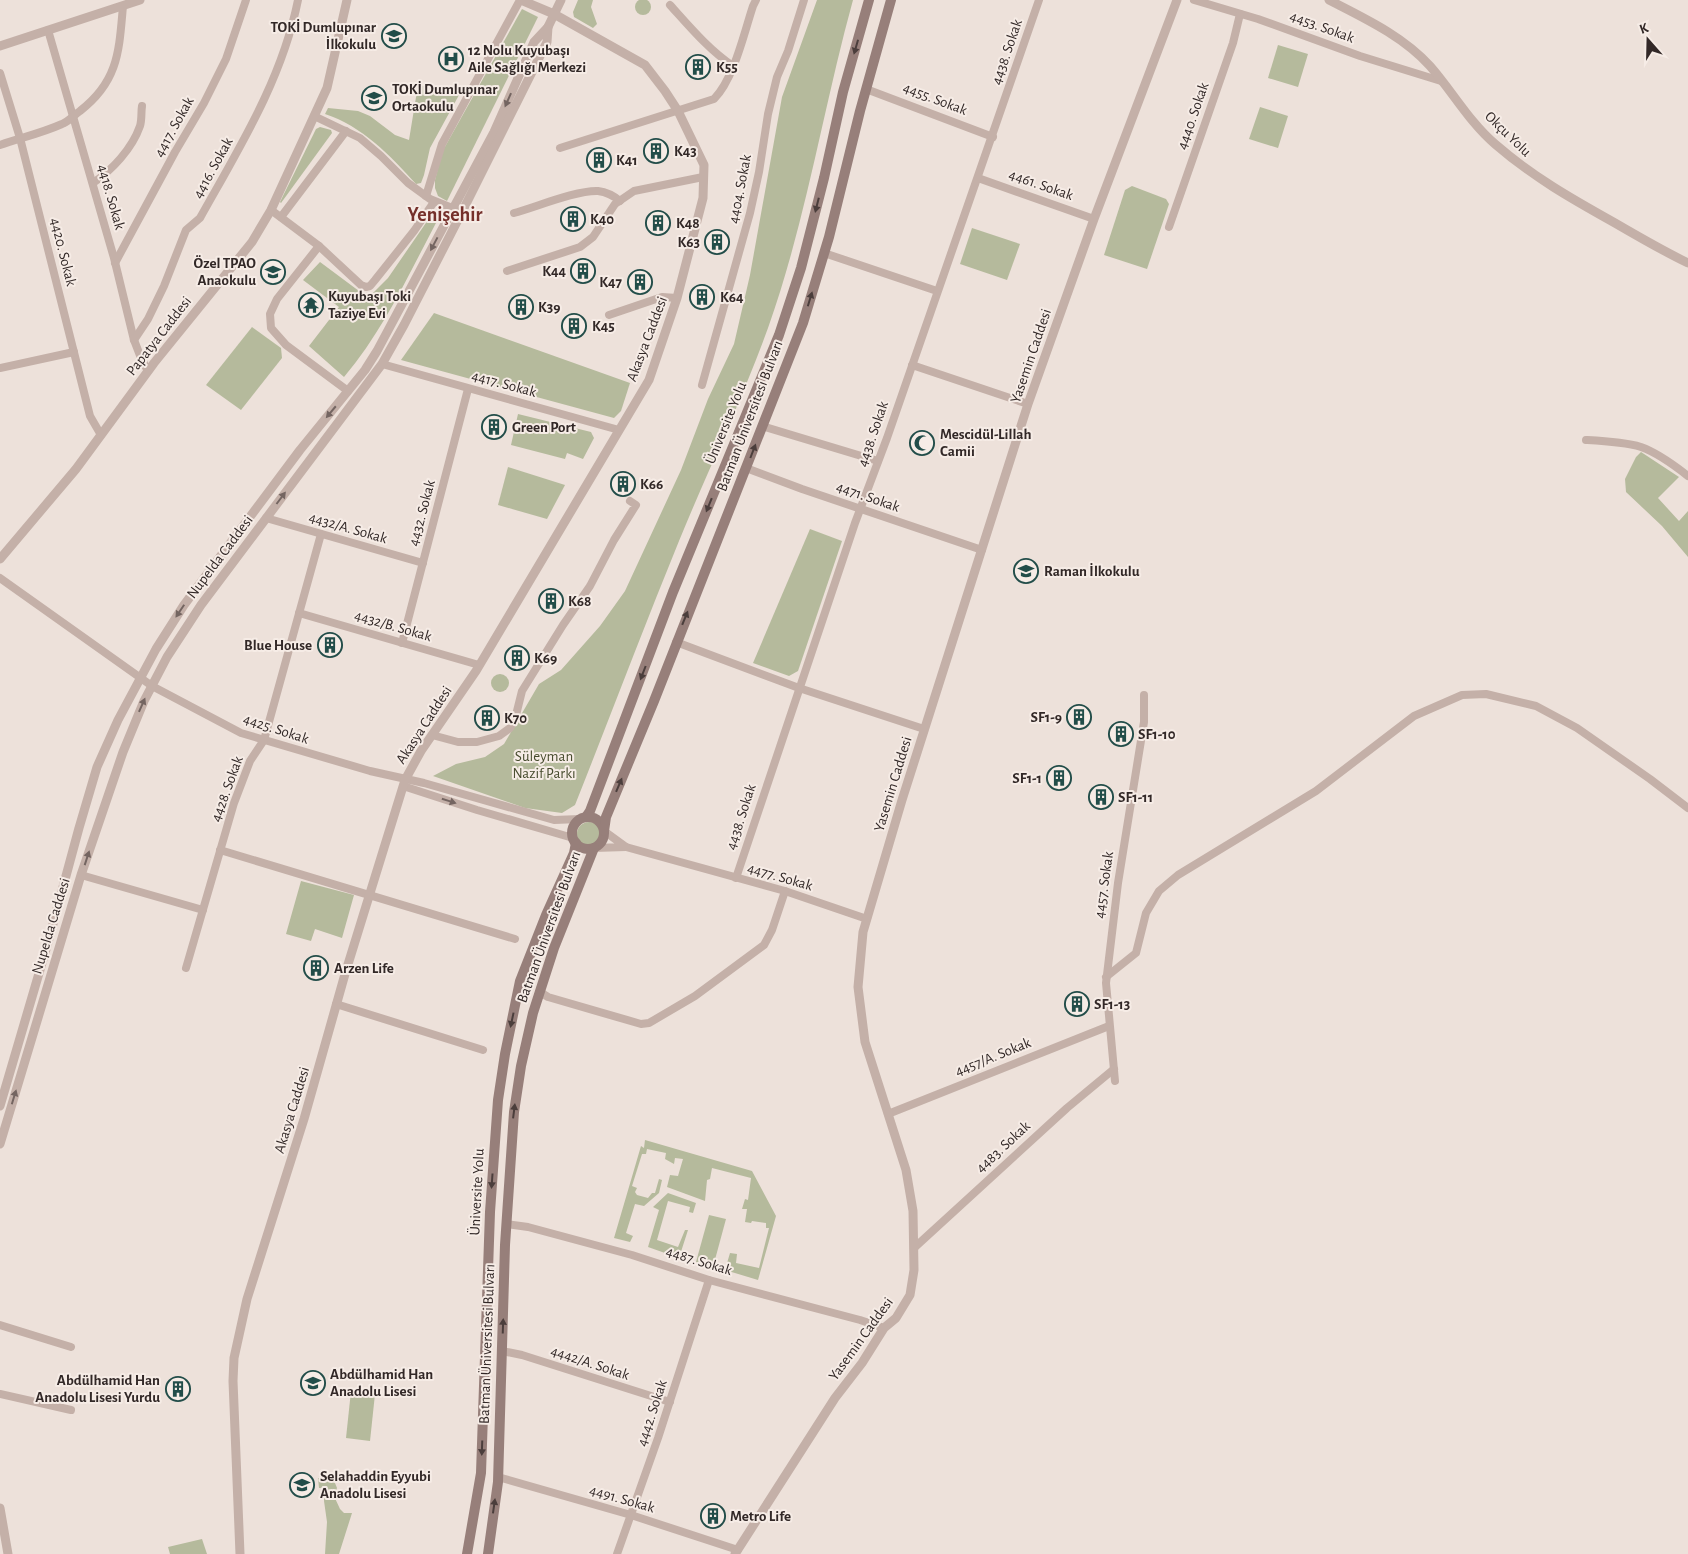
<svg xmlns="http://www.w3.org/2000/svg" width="1688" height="1554" font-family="'Alegreya Sans',sans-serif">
	<rect width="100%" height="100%" fill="#ede1da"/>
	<!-- green -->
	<g fill="#b5ba9c">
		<circle cx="643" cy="7" r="8"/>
		<path d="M578 0H593L591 7 597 24 593 28 574 17 573 12Z"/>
		<path d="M817 0H853C823 109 806 221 768 328 742 400 708 470 679 541 643 629 610 717 575 805L562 813 525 808 433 776 456 764 485 757 504 744 539 684 561 670 600 626 625 591 681 470 708 399 734 344 750 275 782 97Z"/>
		<path d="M522 9 538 17 447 201 438 196 435 188V180L442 152Z"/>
		<path d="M1278 45 1308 54 1298 87 1268 78Z"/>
		<path d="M418 85 456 91 459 95 430 148 424 175 421 183 416 184C391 156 362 126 325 114L328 108 358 111 370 116 395 135 409 140Z"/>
		<path d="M1260 107 1288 116 1278 148 1249 139Z"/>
		<path d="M320 127 331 130 332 133 281 203 280 202 316 129Z"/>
		<path d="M1132 186 1166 199 1169 204 1147 269 1104 255 1125 190Z"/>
		<path d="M430 217 437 221C409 274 383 331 344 377L309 346 339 307 303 280 320 262 359 291 361 297 372 294 388 278Z"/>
		<path d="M972 228 1020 244 1007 280 960 264Z"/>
		<path d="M434 313 630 383 621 411 614 418 401 360Z"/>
		<path d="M252 327 281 348 282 358 241 410 206 385Z"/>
		<path d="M518 414 591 432 594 438 583 459 567 453 565 459 511 445Z"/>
		<path d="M1641 452 1679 477 1658 498 1679 521 1688 511V557L1662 526 1626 492 1625 479 1636 457Z"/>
		<path d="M508 467 565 485 547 519 498 505Z"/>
		<path d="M810 529 842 541 798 671 789 676 753 663Z"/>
		<circle cx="500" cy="683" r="9"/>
		<circle cx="589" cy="834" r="12"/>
		<path d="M301 881 354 895 342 938 315 929 311 941 286 934Z"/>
		<path d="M645 1140 752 1171 776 1216 758 1280 725 1270 730 1253 737 1254 736 1263 759 1268 769 1228H766V1223L752 1221 751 1223 745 1222 747 1209H742L745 1199 748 1200 751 1178 712 1168 710 1179 707 1180 705 1201 667 1187 670 1175 678 1176 683 1159 675 1158 674 1164 665 1159 666 1153 647 1149 646 1154H642L632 1186 637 1188 635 1192 637 1195 648 1198 652 1193H655L659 1179 662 1180 659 1193 644 1206 635 1204 626 1233 633 1236 630 1242 614 1238 641 1146 644 1148Z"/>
		<path d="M668 1193 696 1203 693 1213 689 1212 690 1207 668 1201 657 1240 678 1247 685 1230H688L679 1258 648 1247 659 1210 653 1207Z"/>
		<path d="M709 1215 726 1219 713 1267 696 1262Z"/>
		<path d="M351 1391 375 1394 370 1441 346 1438Z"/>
		<path d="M318 1478H333L337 1488 334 1496 340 1509 344 1513H352L339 1554H325L327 1522 324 1501 325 1488H319Z"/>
		<path d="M202 1539 207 1554H170L168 1547Z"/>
	</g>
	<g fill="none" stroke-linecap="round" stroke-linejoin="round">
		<!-- minor -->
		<g stroke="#c4b0a8" stroke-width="8">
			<path d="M1194 0 1258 19 1360 56 1441 81"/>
			<path d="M670 5C689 26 709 50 733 66"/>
			<path d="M48 30 114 258 134 340 141 358 148 371"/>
			<path d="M0 73 20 138 90 416 101 435"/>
			<path d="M866 89 993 137"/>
			<path d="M314 116 360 138 381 156 408 183 430 199 462 212"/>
			<path d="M0 145C20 138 42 133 62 124 68 122 74 115 80 111 119 81 119 50 123 6"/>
			<path d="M560 148 714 99C734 79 744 33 753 6L756 0"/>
			<path d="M978 178 1094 219"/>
			<path d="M93 183C112 170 132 149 140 126 142 120 141 112 142 106"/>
			<path d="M426 196 442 144 520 0"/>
			<path d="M271 210 319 246 361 285 366 287 370 286 375 280 414 231 434 202"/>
			<path d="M514 213C536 207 577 190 598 191 606 192 614 196 620 201"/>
			<path d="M281 217 346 131"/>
			<path d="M1169 227 1233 43 1240 14"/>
			<path d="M319 246 277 299 270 314 271 328 286 345 348 391"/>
			<path d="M824 253 937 291"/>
			<path d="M115 263 175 152 204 103 226 59 246 0"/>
			<path d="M507 271 580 247 593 237 615 204 634 191 703 177"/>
			<path d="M609 315 662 297 677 298"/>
			<path d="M134 340 148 319 164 286 186 230 200 218C239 148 282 80 298 0"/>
			<path d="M382 364 619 430"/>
			<path d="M912 365 1028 404"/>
			<path d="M0 368 74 352"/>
			<path d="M702 385 750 213 759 172 768 114 777 77 788 51 804 0"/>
			<path d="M762 426 878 461"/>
			<path d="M1586 440C1604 441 1624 442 1641 447 1658 453 1674 465 1688 476"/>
			<path d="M746 468 802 489 982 550"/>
			<path d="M266 518 423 563"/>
			<path d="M0 578 152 686 241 733 370 771 424 783 554 820 580 819"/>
			<path d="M299 613 479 665"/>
			<path d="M676 642 799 688 924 729"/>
			<path d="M402 643 468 389"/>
			<path d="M432 735 458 742H477L499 736 510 728 515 719 522 691 563 625 590 586 614 540 636 505 630 501"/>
			<path d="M403 786 477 810 573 838"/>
			<path d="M626 847 785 891 867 919"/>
			<path d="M594 848 626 847 604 831"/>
			<path d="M220 850 515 939"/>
			<path d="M81 875 203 910"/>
			<path d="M736 878 855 523 887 438 1039 0"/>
			<path d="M186 968 234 803 250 761 264 740 321 534"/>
			<path d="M1106 977 1136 953 1146 913 1159 891 1178 875 1316 791 1414 716 1462 695 1486 694 1536 706 1577 728 1650 779 1688 808"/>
			<path d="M540 992 548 997 641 1024 649 1023 695 996 764 945 772 930 785 891"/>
			<path d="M336 1004 483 1050"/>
			<path d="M1115 1081 1106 983 1118 883 1144 722V695"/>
			<path d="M888 1114 1109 1026"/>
			<path d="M506 1224 528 1227 632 1255 709 1280 860 1320 884 1328"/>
			<path d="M914 1248 1067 1108 1114 1069"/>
			<path d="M0 1325 71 1347"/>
			<path d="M502 1351 522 1355 670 1402"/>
			<path d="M0 1394 71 1410"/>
			<path d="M498 1477 631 1515 738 1550"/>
			<path d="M617 1554 658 1438 709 1280"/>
		</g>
		<!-- tertiary -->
		<g stroke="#c4b0a8" stroke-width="9">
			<path d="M1329 0C1364 18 1403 36 1430 66 1452 91 1470 123 1495 144 1533 177 1572 199 1615 223 1639 237 1663 251 1688 263"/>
			<path d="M0 46 140 0"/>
			<path d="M0 559 76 469 154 363 252 242 271 210 327 88 347 0"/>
			<path d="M0 1106 47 946 79 828 97 767 118 720 156 649 184 605 300 450 365 370 377 351 494 132 534 42 548 27 561 0"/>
			<path d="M0 1144 81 875 123 752 144 701 167 657 201 605 382 364 404 325 462 212 547 42 548 27"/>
			<path d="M0 1508 8 1554"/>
			<path d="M240 1554 233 1381 234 1358 247 1299 304 1119 345 974 405 780 421 751 476 671 649 380 677 298 703 198 704 165 678 111 665 91 645 65 554 14 521 0"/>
			<path d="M735 1554 835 1398 862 1363 884 1328 896 1318 910 1295 914 1270 913 1211 906 1170 865 1042 858 987 863 932 902 800 1028 404 1094 219 1177 0"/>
		</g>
		<!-- secondary -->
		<g stroke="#977f7a" stroke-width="10">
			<path d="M586 817 590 811 673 592 779 335 801 268 824 178 843 92 869 0"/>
			<circle cx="588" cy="833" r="16"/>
			<path d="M604 831 606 817 654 701 803 323 829 237 860 111 891 0"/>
			<path d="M467 1554 481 1473 490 1212 498 1100 505 1054 520 981 546 915 574 853 576 843"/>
			<path d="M488 1554 498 1482 505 1245 514 1112 521 1066 533 1013 554 948 594 848"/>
		</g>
	</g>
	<!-- one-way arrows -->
	<defs><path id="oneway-solid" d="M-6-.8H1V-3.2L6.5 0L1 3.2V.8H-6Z" transform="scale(1.25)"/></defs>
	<g fill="#4b3e3c">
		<use href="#oneway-solid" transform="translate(856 47) rotate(106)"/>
		<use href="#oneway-solid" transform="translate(817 205) rotate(104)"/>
		<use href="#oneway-solid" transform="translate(810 299) rotate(-73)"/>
		<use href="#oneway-solid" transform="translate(753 451) rotate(-69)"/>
		<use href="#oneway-solid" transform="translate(709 505) rotate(112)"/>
		<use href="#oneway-solid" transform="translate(685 618) rotate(-68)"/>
		<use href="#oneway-solid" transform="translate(643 673) rotate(111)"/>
		<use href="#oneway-solid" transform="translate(619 785) rotate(-67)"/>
		<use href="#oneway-solid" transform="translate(512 1020) rotate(102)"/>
		<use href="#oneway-solid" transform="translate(514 1111) rotate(-83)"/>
		<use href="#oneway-solid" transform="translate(492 1181) rotate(94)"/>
		<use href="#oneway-solid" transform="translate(503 1326) rotate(-88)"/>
		<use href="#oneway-solid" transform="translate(482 1448) rotate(92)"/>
		<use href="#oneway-solid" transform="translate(494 1506) rotate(-82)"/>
	</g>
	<g fill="#746561">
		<use href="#oneway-solid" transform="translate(508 100) rotate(114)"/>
		<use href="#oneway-solid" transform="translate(434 244) rotate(118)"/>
		<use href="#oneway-solid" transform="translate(331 412) rotate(130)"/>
		<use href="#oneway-solid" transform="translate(281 498) rotate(-53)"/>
		<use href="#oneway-solid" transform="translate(180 611) rotate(124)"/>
		<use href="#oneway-solid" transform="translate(142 705) rotate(-66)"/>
		<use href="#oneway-solid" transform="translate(449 801) rotate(18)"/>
		<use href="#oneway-solid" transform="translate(87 858) rotate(-72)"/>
		<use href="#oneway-solid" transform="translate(14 1097) rotate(-73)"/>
	</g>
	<!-- icons -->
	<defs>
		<symbol id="school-ring" viewBox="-11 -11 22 22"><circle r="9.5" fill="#f6ece6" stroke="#224d49" stroke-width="1.5"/><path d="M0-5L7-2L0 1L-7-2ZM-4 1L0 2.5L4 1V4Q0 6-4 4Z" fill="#224d49"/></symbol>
		<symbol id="hospital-ring" viewBox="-11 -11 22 22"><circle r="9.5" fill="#f6ece6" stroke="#224d49" stroke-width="1.5"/><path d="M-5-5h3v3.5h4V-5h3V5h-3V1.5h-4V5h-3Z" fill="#224d49"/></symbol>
		<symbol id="building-ring" viewBox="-11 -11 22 22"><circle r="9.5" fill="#f6ece6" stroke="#224d49" stroke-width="1.5"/><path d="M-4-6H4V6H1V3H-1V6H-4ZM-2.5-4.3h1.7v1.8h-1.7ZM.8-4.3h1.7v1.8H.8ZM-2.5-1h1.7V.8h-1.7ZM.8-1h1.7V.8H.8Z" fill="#224d49"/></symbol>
		<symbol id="temple-ring" viewBox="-11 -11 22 22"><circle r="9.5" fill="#f6ece6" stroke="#224d49" stroke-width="1.5"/><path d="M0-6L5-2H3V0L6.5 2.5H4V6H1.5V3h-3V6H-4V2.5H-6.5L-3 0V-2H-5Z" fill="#224d49"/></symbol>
		<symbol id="mosque-ring" viewBox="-11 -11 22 22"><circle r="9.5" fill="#f6ece6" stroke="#224d49" stroke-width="1.5"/><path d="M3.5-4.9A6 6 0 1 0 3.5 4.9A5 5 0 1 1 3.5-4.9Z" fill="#224d49"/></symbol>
	</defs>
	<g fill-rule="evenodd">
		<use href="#school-ring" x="380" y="22" width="28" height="28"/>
		<use href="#hospital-ring" x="437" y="45" width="28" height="28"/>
		<use href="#building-ring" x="684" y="53" width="28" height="28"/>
		<use href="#school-ring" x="360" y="84" width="28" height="28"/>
		<use href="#building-ring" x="642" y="137" width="28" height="28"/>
		<use href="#building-ring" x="585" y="146" width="28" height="28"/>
		<use href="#building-ring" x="559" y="205" width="28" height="28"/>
		<use href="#building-ring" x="644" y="209" width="28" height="28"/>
		<use href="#building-ring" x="703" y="228" width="28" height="28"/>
		<use href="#building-ring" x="569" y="257" width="28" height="28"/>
		<use href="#school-ring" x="259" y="258" width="28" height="28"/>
		<use href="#building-ring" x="626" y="268" width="28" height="28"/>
		<use href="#building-ring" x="688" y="283" width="28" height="28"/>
		<use href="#temple-ring" x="297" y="291" width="28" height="28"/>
		<use href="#building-ring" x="507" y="293" width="28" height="28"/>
		<use href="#building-ring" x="560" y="312" width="28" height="28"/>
		<use href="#building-ring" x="480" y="413" width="28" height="28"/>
		<use href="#mosque-ring" x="908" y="429" width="28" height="28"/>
		<use href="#building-ring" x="609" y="470" width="28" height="28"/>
		<use href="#school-ring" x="1012" y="557" width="28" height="28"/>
		<use href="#building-ring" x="537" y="587" width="28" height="28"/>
		<use href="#building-ring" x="316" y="631" width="28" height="28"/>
		<use href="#building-ring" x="503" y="644" width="28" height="28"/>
		<use href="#building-ring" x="1065" y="703" width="28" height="28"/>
		<use href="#building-ring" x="473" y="704" width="28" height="28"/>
		<use href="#building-ring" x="1107" y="720" width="28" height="28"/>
		<use href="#building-ring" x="1045" y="764" width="28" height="28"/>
		<use href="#building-ring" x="1087" y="783" width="28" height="28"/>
		<use href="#building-ring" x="302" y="954" width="28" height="28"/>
		<use href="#building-ring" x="1063" y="990" width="28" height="28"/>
		<use href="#school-ring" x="299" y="1369" width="28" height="28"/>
		<use href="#building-ring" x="164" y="1375" width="28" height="28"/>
		<use href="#school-ring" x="288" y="1471" width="28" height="28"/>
		<use href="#building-ring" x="699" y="1502" width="28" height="28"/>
	</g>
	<g text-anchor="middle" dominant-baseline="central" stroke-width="4" stroke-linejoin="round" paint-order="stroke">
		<!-- poi labels -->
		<g font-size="15" font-weight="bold" fill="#322827" stroke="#f6ece6" text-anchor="start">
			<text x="376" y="27" text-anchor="end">TOKİ Dumlupınar<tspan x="376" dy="17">İlkokulu</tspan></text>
			<text x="468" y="50">12 Nolu Kuyubaşı<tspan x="468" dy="17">Aile Sağlığı Merkezi</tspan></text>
			<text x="716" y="67">K55</text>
			<text x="392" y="89">TOKİ Dumlupınar<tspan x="392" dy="17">Ortaokulu</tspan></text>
			<text x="674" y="151">K43</text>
			<text x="616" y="160">K41</text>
			<text x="590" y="219">K40</text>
			<text x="676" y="223">K48</text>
			<text x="700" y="242" text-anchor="end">K63</text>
			<text x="256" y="263" text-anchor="end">Özel TPAO<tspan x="256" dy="17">Anaokulu</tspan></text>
			<text x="566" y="271" text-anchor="end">K44</text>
			<text x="622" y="282" text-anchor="end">K47</text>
			<text x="328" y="296">Kuyubaşı Toki<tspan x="328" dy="17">Taziye Evi</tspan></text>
			<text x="720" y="297">K64</text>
			<text x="538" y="307">K39</text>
			<text x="592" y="326">K45</text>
			<text x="512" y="427">Green Port</text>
			<text x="940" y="434">Mescidül-Lillah<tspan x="940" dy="17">Camii</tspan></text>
			<text x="640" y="484">K66</text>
			<text x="1044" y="571">Raman İlkokulu</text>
			<text x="568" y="601">K68</text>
			<text x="312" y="645" text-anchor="end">Blue House</text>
			<text x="534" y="658">K69</text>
			<text x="1062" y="717" text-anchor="end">SF1-9</text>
			<text x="504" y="718">K70</text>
			<text x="1138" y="734">SF1-10</text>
			<text x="1042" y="778" text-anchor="end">SF1-1</text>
			<text x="1118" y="797">SF1-11</text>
			<text x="334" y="968">Arzen Life</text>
			<text x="1094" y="1004">SF1-13</text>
			<text x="330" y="1374">Abdülhamid Han<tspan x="330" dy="17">Anadolu Lisesi</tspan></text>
			<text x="160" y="1380" text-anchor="end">Abdülhamid Han<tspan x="160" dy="17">Anadolu Lisesi Yurdu</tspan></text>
			<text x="320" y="1476">Selahaddin Eyyubi<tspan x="320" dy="17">Anadolu Lisesi</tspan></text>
			<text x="730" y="1516">Metro Life</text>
		</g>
		<!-- street labels -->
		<g font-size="15" fill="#322827" stroke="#f6ece6">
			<text transform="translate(1322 27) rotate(20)">4453. Sokak</text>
			<text transform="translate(1007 52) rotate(-71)">4438. Sokak</text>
			<text transform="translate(935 99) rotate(21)">4455. Sokak</text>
			<text transform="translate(1193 116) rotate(-71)">4440. Sokak</text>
			<text transform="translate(174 127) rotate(-61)">4417. Sokak</text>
			<text transform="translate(1508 134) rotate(44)">Okçu Yolu</text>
			<text transform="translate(213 168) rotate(-61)">4416. Sokak</text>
			<text transform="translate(1041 185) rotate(19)">4461. Sokak</text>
			<text transform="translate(740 189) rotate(-79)">4404. Sokak</text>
			<text transform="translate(111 197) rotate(74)">4418. Sokak</text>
			<text transform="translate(63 252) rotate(76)">4420. Sokak</text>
			<text transform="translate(159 336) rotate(-52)">Papatya Caddesi</text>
			<text transform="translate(647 339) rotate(-69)">Akasya Caddesi</text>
			<text transform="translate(1031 356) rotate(-71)">Yasemin Caddesi</text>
			<text transform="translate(504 384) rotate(15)">4417. Sokak</text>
			<text transform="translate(750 416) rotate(-69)">Batman Üniversitesi Bulvarı</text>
			<text transform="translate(726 423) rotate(-68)">Üniversite Yolu</text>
			<text transform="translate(873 434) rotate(-71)">4438. Sokak</text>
			<text transform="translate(868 497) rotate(19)">4471. Sokak</text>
			<text transform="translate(422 513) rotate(-75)">4432. Sokak</text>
			<text transform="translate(348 528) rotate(16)">4432/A. Sokak</text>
			<text transform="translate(220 557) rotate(-53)">Nupelda Caddesi</text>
			<text transform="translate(393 626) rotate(16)">4432/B. Sokak</text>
			<text transform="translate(424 725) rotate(-57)">Akasya Caddesi</text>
			<text transform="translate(276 729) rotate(18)">4425. Sokak</text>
			<text transform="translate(893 784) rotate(-73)">Yasemin Caddesi</text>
			<text transform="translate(227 789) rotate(-70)">4428. Sokak</text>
			<text transform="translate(741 817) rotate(-72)">4438. Sokak</text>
			<text transform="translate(780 877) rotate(16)">4477. Sokak</text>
			<text transform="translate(1104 885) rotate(-82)">4457. Sokak</text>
			<text transform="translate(51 926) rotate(-73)">Nupelda Caddesi</text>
			<text transform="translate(549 927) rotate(-70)">Batman Üniversitesi Bulvarı</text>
			<text transform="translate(993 1057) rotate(-22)">4457/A. Sokak</text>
			<text transform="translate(292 1110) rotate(-73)">Akasya Caddesi</text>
			<text transform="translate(1003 1147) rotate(-43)">4483. Sokak</text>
			<text transform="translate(477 1192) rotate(-87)">Üniversite Yolu</text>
			<text transform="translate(699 1261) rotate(17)">4487. Sokak</text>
			<text transform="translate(861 1339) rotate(-54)">Yasemin Caddesi</text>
			<text transform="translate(487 1344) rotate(-88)">Batman Üniversitesi Bulvarı</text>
			<text transform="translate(590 1363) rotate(18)">4442/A. Sokak</text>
			<text transform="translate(652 1413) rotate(-72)">4442. Sokak</text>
			<text transform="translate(622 1499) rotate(16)">4491. Sokak</text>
		</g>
		<!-- park labels -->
		<g font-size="15" fill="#474c2e" stroke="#f6ece6">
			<text x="544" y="756">Süleyman<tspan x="544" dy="17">Nazif Parkı</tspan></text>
		</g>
		<!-- district labels -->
		<g font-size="20" font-weight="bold" fill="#75302b" stroke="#f6ece6">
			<text x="445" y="215">Yenişehir</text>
		</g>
	</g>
	<!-- north arrow -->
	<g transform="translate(1648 40) rotate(340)" stroke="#f6ece6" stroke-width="4" paint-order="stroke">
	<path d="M0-4L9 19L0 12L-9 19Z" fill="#322827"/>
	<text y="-8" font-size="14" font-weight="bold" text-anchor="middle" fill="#322827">K</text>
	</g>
</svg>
